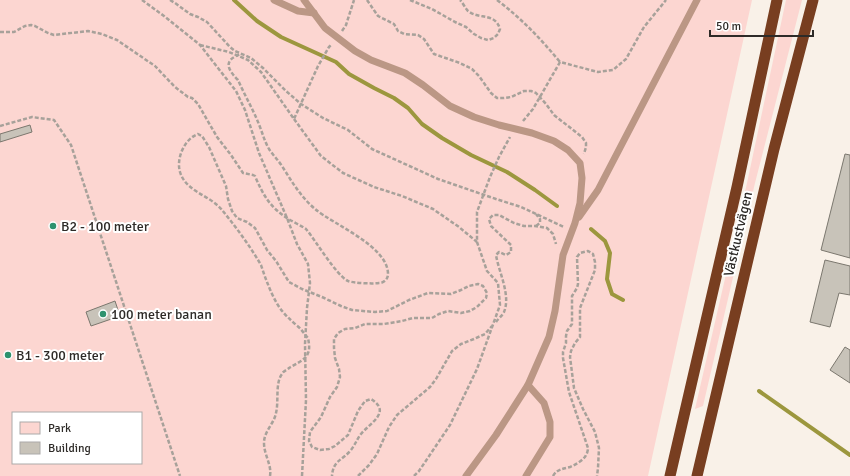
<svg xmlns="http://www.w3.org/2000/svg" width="850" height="476" font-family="Signika,sans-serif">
	<rect width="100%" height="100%" fill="#f9f1e8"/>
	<!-- green -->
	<g fill="#fcd6d1" fill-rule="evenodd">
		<path d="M0 0H752L648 476H0ZM13 413H141V463H13Z"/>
		<path d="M786 0H802L755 183 703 406 695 409 747 183Z"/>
	</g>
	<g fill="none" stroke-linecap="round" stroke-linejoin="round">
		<!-- stream -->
		<g stroke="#9c973e" stroke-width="4">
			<path d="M234 0 257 21 281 37 336 62 349 74 374 88 394 98 408 108 422 124 442 138 471 155 507 172 535 190 557 206"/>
			<path d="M591 229 605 241 610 253 607 279 612 294 623 300"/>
			<path d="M759 391 850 455"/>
		</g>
	</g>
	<!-- building -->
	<g fill="#c8c3b9" stroke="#7b776e">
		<path d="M30 125 32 132 0 142V134Z"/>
		<path d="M845 154 850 155V258L821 250Z"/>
		<path d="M825 260 850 266V295L839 293 830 327 810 322Z"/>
		<path d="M115 301 120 316 91 326 86 312Z"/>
		<path d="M845 347 850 350V383L830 370Z"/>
	</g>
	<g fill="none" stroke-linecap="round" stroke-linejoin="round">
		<!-- path -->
		<g stroke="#a7a19a" stroke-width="2.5" stroke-dasharray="4 2" stroke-linecap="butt">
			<path d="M142 0 164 16 200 45 236 91 245 110 259 153 287 218 297 244 308 264 310 283 307 308 305 344 306 400 302 476"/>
			<path d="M170 0 175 3 190 14 198 17 207 22 230 47 235 51 251 58 263 68 286 91 301 104 323 118 348 130 372 149 438 179 496 199 521 207 564 227"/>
			<path d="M367 0 378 16 394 24 398 31 404 34 418 35 424 39 434 54 460 63 472 69 479 76 491 93 497 98H504L511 97 524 91H531L536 93 546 104 554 115 582 137 586 143V147L584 154"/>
			<path d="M410 0 432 9 455 22 466 27 474 34 481 38 488 40 494 38 498 34 500 29C495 12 479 20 468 11 465 8 463 3 460 0"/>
			<path d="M497 0C522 19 540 38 560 62"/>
			<path d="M342 31 346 25 354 0"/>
			<path d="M0 32H14L25 26 31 25 35 26 48 33 54 35 88 31 102 34 117 40 133 51 155 66 175 87 188 97 192 98 198 104 217 137 231 155 243 173 253 175 255 176C263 195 270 207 287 218 293 222 300 225 306 229 316 241 336 275 348 281 353 283 373 284 379 283 384 283 388 279 388 274 388 246 334 225 315 209 301 197 292 182 282 166 278 160 273 155 269 149 265 142 263 135 260 127 254 111 245 96 238 80 227 69 223 60 241 54"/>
			<path d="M200 45 229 52 248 60 261 72 294 119 318 66 329 47 332 44"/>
			<path d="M294 119 321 156 343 173 374 187 402 196 433 209 459 227 477 242"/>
			<path d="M523 121 533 109 560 62 598 72 613 70 626 59 644 27 666 0"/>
			<path d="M0 126 32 117 54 120 71 145 180 476"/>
			<path d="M536 226 540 223V219L536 214"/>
			<path d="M496 322C498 319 502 316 504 312 511 295 499 273 496 255L499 252 506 255 511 252V245L491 226 489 219 493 215H499L514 223 524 226H535L547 228 553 234 556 244"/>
			<path d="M270 476C272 465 264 455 264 443 264 431 274 424 276 413 279 401 275 383 282 374 283 371 287 370 289 368 295 364 306 360 308 353 310 349 309 343 308 338 304 334 301 328 296 325 291 320 287 317 283 312 276 304 271 292 267 282 265 277 263 271 261 265 250 246 236 227 222 210 210 195 186 192 180 172 176 159 184 139 198 134L202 136 209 147 226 186 228 199 232 211 237 218 247 222 255 228 267 250 276 261 289 282 302 289 322 297 341 306 352 310 375 312 387 311 409 300 428 293 451 294 461 290 469 286 478 284 483 286 487 293 486 298 477 307 470 311 461 313 448 311 439 314 432 318H413L402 321 384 324H365L355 328 345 329 338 333 334 339V348L335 358 339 369 340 377 337 387 330 397 321 417 310 432 309 441 312 447 320 450 329 449 335 446 348 435 358 411 365 401 371 399C392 412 370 423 361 434 357 439 355 445 351 450 343 460 333 460 332 476"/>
			<path d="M358 476 369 465 377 454 389 427 397 415 430 387 436 379 452 351 461 344 474 339 485 334 492 326"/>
			<path d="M414 476 419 471 450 425 477 369 500 305 498 283 487 271 477 242V212L490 177 499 157 510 137"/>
			<path d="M553 476C557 469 563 469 570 467 575 465 584 460 586 455 587 454 588 450 588 448L569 392 563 358V352L566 343V336L567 331 572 324V296L577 288 578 284 577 257 580 253 588 251 593 254 595 262V270L580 308V337L575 343 571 351 570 357 574 388 583 409 595 432 599 448 598 468 597 476"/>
		</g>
		<!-- service -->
		<g stroke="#bb9785" stroke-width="7">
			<path d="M274 0 298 11 314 13"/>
			<path d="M304 0 325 28 355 51 371 60 405 73 423 85 450 106 474 117 499 125 532 133 554 141 568 150 580 163 582 178 580 203 575 223 563 255 555 311 549 337 528 385 496 435 466 476"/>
			<path d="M579 217 598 190 697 0"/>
			<path d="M526 476 550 437V422L544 403 528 385"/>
		</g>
		<!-- trunk -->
		<g stroke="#783e20" stroke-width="11">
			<path d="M670 476 737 187 777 0"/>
			<path d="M697 476 774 149 813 0"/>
		</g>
	</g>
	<!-- markers -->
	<g fill="#2e926e" stroke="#fff" stroke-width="1.5">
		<circle cx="53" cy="226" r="4"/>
		<circle cx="103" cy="314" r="4"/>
		<circle cx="8" cy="355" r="4"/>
	</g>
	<g text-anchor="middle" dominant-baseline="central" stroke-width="4" stroke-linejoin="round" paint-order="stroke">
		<!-- poi labels -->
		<g font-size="14" fill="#2e2b28" stroke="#fff" text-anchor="start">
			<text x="61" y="226">B2 - 100 meter</text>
			<text x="111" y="314">100 meter banan</text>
			<text x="16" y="355">B1 - 300 meter</text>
		</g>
		<!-- street labels -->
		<g font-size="14" fill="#2e2b28" stroke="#fff">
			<text transform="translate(738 234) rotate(-77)">Västkustvägen</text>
		</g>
	</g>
	<!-- legend -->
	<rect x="12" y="412" width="130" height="52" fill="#ffffff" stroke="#abaaa9"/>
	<rect x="20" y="422" width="20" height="12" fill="#fcd6d1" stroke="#abaaa9"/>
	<text x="48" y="432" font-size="12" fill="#2e2b28">Park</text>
	<rect x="20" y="442" width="20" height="12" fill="#c8c3b9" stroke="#abaaa9"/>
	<text x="48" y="452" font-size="12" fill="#2e2b28">Building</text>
	<!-- scale -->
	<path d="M710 30v6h103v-6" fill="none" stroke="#2e2b28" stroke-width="2"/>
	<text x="716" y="30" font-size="12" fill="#2e2b28" stroke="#ffffff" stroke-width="3" paint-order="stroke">50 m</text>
</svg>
